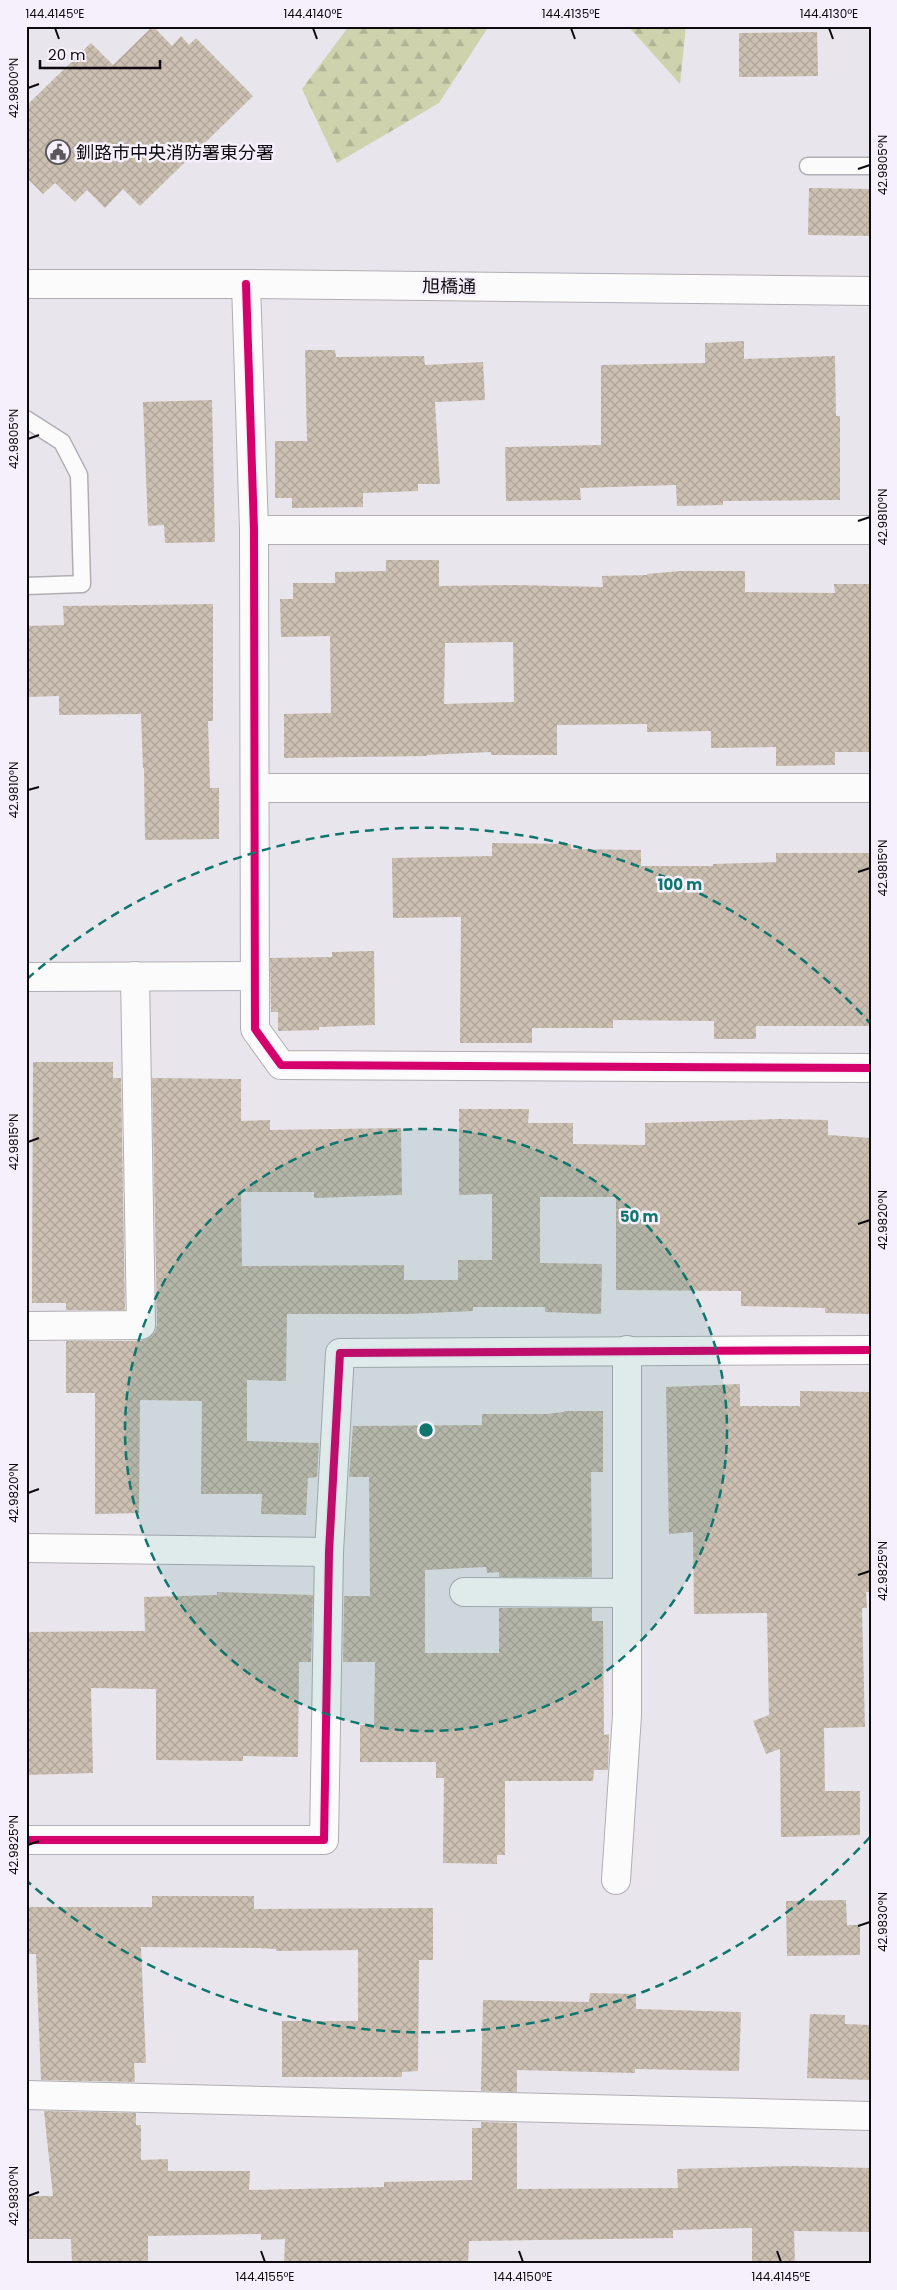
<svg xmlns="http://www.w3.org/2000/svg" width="897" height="2290" font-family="Poppins,'Noto Sans JP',sans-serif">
	<defs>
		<pattern id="forest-firs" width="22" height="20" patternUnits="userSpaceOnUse" patternTransform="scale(1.25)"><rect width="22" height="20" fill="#ced3ae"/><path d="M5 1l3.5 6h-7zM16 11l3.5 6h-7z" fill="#b0b494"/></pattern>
		<pattern id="building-cross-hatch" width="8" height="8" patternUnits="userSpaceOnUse" patternTransform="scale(1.25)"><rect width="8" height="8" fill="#ccc0b2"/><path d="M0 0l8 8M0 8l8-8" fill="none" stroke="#aea498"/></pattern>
	</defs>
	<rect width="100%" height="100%" fill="#e8e5ec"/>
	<!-- forest -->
	<g fill="url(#forest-firs)">
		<path d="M349 26H489L439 103 337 163 302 89Z"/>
		<path d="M628 26H686L680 84Z"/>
	</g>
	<!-- building -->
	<g fill="url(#building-cross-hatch)" fill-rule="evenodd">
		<path d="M153 26 172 46 181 36 189 45 196 38 253 96 140 206 123 189 105 208 87 190 75 202 55 183 43 194 26 177V106L91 43 113 65Z"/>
		<path d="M817 32 818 76 739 77V33Z"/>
		<path d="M809 188 871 189V236L808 235Z"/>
		<path d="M744 341V359L835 356 836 416H840V500L723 501V505L677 506 676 485 580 488 581 500 506 501 505 447 601 445V365L705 363V343Z"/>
		<path d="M305 350H335L336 357 424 356 425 365 483 362 485 400 435 402 440 484H418V491L363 493V507L292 508V498H275V441H307Z"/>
		<path d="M212 400 215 542 165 543 164 525 148 526 143 402Z"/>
		<path d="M386 560H439V586L515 585 603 587 602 576 647 575V574L680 571H745V592L835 593 834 584H871V752H835V765L776 766V747L711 748V731L647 732V724L557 725V755H491V752L427 755V756L284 758V714L331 713 330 636 281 637 280 599H293V583H335V572L386 571ZM513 642 514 702 444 704 445 643Z"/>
		<path d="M213 604V721H208L210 788H219V839L145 840 144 768H143L141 714 59 715V696L26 697V626L64 625 63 606Z"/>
		<path d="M492 843 571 844V849L641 850V866H713V864L776 862V853H871V1026H756V1039H714V1021L613 1020V1028H532V1043H460L461 917 393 918 392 858 492 856Z"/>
		<path d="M374 951 375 1025 319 1027V1030L278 1031V1012H271L270 958 332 957V952Z"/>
		<path d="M33 1062H113V1078H121L125 1310H66V1303H32Z"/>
		<path d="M152 1078 241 1079V1121L270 1120V1130L401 1128 402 1195 314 1198V1192H241L242 1266 404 1265V1280H458V1260H492V1194L459 1195V1109H529L528 1123H573V1144L645 1145V1123L779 1119 828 1120V1135L871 1138V1314L825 1313V1308L741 1306V1291L616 1290V1197H540V1263L602 1264 601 1314 545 1312V1307H473V1311L407 1314H287L286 1381 247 1380V1441L319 1443 317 1477 308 1478 306 1515 261 1514 262 1494H201L202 1401 140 1400 139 1513 95 1514V1393H66V1341H141L149 1338 155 1332 157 1325Z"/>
		<path d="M740 1384V1406H800V1391L871 1392V1592H866L867 1608H862L865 1727 824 1728 825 1791H860V1835L781 1837 780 1749 766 1754 753 1721 769 1715 767 1613 694 1614 693 1532 669 1534 666 1387Z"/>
		<path d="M564 1411H603V1472H591L592 1577H499V1572L487 1573 486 1567 425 1570V1653H499V1608H592V1621H603L604 1735 609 1734 608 1770H594L593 1781H505V1855H497V1864L443 1863 444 1778H436V1762H360V1725H374L375 1662H343L344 1596H370L369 1477H349L353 1426 482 1425V1414H547L564 1412Z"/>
		<path d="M217 1592 313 1595 311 1662H299L298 1757 243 1756V1761L156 1760V1689L91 1688 93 1773 26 1775V1632L145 1631 144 1597 217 1595Z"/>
		<path d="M152 1896H254V1909L433 1908V1960H419L418 2071 402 2072V2077H282V2021H358V1950L276 1951V1949L258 1948 141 1947 146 2063H134L135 2082 41 2080 36 1954H29V1907H152Z"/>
		<path d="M846 1900 847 1925H860V1955L787 1956 786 1901Z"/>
		<path d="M590 1993 636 1994V2009L741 2012 739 2071 635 2069V2073L517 2070V2092L481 2091 483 2000 589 2002Z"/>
		<path d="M810 2014 845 2015V2024L871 2025V2080L807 2078Z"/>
		<path d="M44 2111 136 2113V2125H141V2160L168 2159V2171H250L249 2190 384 2187V2182L472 2180V2128H481V2122L517 2123V2189L678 2188 677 2169 793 2166 871 2168V2232L794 2231 795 2264H752V2228L673 2230V2238L469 2241 468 2264H284L285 2239 261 2240V2234L148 2236V2264H72L71 2239H26V2196H53Z"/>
	</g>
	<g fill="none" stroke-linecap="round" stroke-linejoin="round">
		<defs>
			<g id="lane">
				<path d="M808 166H871"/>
				<path d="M26 419 62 442 79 475 82 584 26 586"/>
			</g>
			<g id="street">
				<path d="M246 284 254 530 255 1029 281 1065 871 1068"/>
				<path d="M254 530H871"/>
				<path d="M255 788H871"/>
				<path d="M26 977 255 976"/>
				<path d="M26 1326 141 1325 135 976"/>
				<path d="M26 1548 329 1552"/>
				<path d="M464 1592 627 1593"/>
				<path d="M26 1840H324L329 1552 340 1353 871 1350"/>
				<path d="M616 1880 627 1715V1350"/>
				<path d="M26 2095 871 2116"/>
			</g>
			<path id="secondary" d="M26 284H246L871 291"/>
		</defs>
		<!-- lane casing -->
		<use href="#lane" stroke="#b0aeb3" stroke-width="19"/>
		<!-- street casing -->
		<use href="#street" stroke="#b0aeb3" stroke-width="30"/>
		<!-- secondary casing -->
		<use href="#secondary" stroke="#b0aeb3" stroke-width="30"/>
		<!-- lane -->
		<use href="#lane" stroke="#fcfbfc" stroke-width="16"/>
		<!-- street -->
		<use href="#street" stroke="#fcfbfc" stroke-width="28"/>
		<!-- secondary -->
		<use href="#secondary" stroke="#fcfbfc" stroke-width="28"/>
		<defs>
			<g id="cycleway">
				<path d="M246 284 254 530 255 1029 281 1065 871 1068"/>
				<path d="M26 1840H324L329 1552 340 1353 871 1350"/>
			</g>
		</defs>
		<!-- cycleway casing -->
		<use href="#cycleway" stroke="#f5f0fc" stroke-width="11"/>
		<!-- cycleway -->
		<use href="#cycleway" stroke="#d6006c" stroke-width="8"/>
	</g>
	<!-- ticks -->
	<path fill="none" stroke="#0c0a0e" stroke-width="2" d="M55 28 59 39M313 28 317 39M571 28 575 39M829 28 833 39M28 88 39 84M858 169 870 165M28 439 39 435M858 521 870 517M28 790 39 787M858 872 870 868M28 1142 39 1138M858 1224 870 1220M28 1493 39 1489M858 1575 870 1571M28 1845 39 1841M858 1926 870 1922M28 2196 39 2192M261 2251 265 2262M519 2251 523 2262M777 2251 781 2262"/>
	<!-- distance rings -->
	<circle cx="426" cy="1430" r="301" fill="#0f766e" fill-opacity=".12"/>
	<g fill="none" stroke="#0f766e" stroke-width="2.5" stroke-dasharray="9 6">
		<circle cx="426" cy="1430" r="301"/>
		<path d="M870 1837A602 602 0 0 1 27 1881M27 979A602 602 0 0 1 870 1023"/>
	</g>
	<!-- icons -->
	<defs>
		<symbol id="civic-ring" viewBox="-11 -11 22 22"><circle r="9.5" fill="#f5f0fc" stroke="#59575c" stroke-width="1.5"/><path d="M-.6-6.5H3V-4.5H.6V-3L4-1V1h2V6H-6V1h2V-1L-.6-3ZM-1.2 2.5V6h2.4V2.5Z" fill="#59575c"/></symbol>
	</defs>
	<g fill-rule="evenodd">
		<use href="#civic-ring" x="44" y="138" width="28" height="28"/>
	</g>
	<g text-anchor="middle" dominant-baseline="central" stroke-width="5" stroke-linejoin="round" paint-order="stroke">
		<!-- poi labels -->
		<g font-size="18" fill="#0c0a0e" stroke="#f5f0fc" text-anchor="start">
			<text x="76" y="152">釧路市中央消防署東分署</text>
		</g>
		<!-- street labels -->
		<g font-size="18" fill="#0c0a0e" stroke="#f5f0fc">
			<text transform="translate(449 286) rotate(1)">旭橋通</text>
		</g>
	</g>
	<circle cx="426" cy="1430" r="8" fill="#0f766e" stroke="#f5f0fc" stroke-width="2.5"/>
	<g font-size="15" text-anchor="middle" font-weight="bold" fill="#0f766e" stroke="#f5f0fc" stroke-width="5" stroke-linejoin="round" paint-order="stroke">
		<text x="680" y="890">100 m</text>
		<text x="639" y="1222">50 m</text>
	</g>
	<!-- border -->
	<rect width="897" height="2290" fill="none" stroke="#f5f0fc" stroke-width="55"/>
	<!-- scale -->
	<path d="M40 60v8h120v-8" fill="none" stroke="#0c0a0e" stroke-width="2.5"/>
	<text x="48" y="60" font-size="15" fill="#0c0a0e" stroke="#f5f0fc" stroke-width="4" paint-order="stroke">20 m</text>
	<rect x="28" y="28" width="842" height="2234" fill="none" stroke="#0c0a0e" stroke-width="2"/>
	<g font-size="12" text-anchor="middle" fill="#0c0a0e">
		<text x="55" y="18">144.4145°E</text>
		<text x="313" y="18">144.4140°E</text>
		<text x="571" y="18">144.4135°E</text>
		<text x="829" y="18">144.4130°E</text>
		<text transform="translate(14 88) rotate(-90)" y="4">42.9800°N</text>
		<text transform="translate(883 165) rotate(-90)" y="4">42.9805°N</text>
		<text transform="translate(14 439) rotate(-90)" y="4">42.9805°N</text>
		<text transform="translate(883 517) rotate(-90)" y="4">42.9810°N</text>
		<text transform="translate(14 790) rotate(-90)" y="4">42.9810°N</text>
		<text transform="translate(883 868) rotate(-90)" y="4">42.9815°N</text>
		<text transform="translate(14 1142) rotate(-90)" y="4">42.9815°N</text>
		<text transform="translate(883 1220) rotate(-90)" y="4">42.9820°N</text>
		<text transform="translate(14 1493) rotate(-90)" y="4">42.9820°N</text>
		<text transform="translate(883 1571) rotate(-90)" y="4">42.9825°N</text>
		<text transform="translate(14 1845) rotate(-90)" y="4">42.9825°N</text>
		<text transform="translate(883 1922) rotate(-90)" y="4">42.9830°N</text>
		<text transform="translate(14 2196) rotate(-90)" y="4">42.9830°N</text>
		<text x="265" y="2281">144.4155°E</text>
		<text x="523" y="2281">144.4150°E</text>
		<text x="781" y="2281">144.4145°E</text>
	</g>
</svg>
